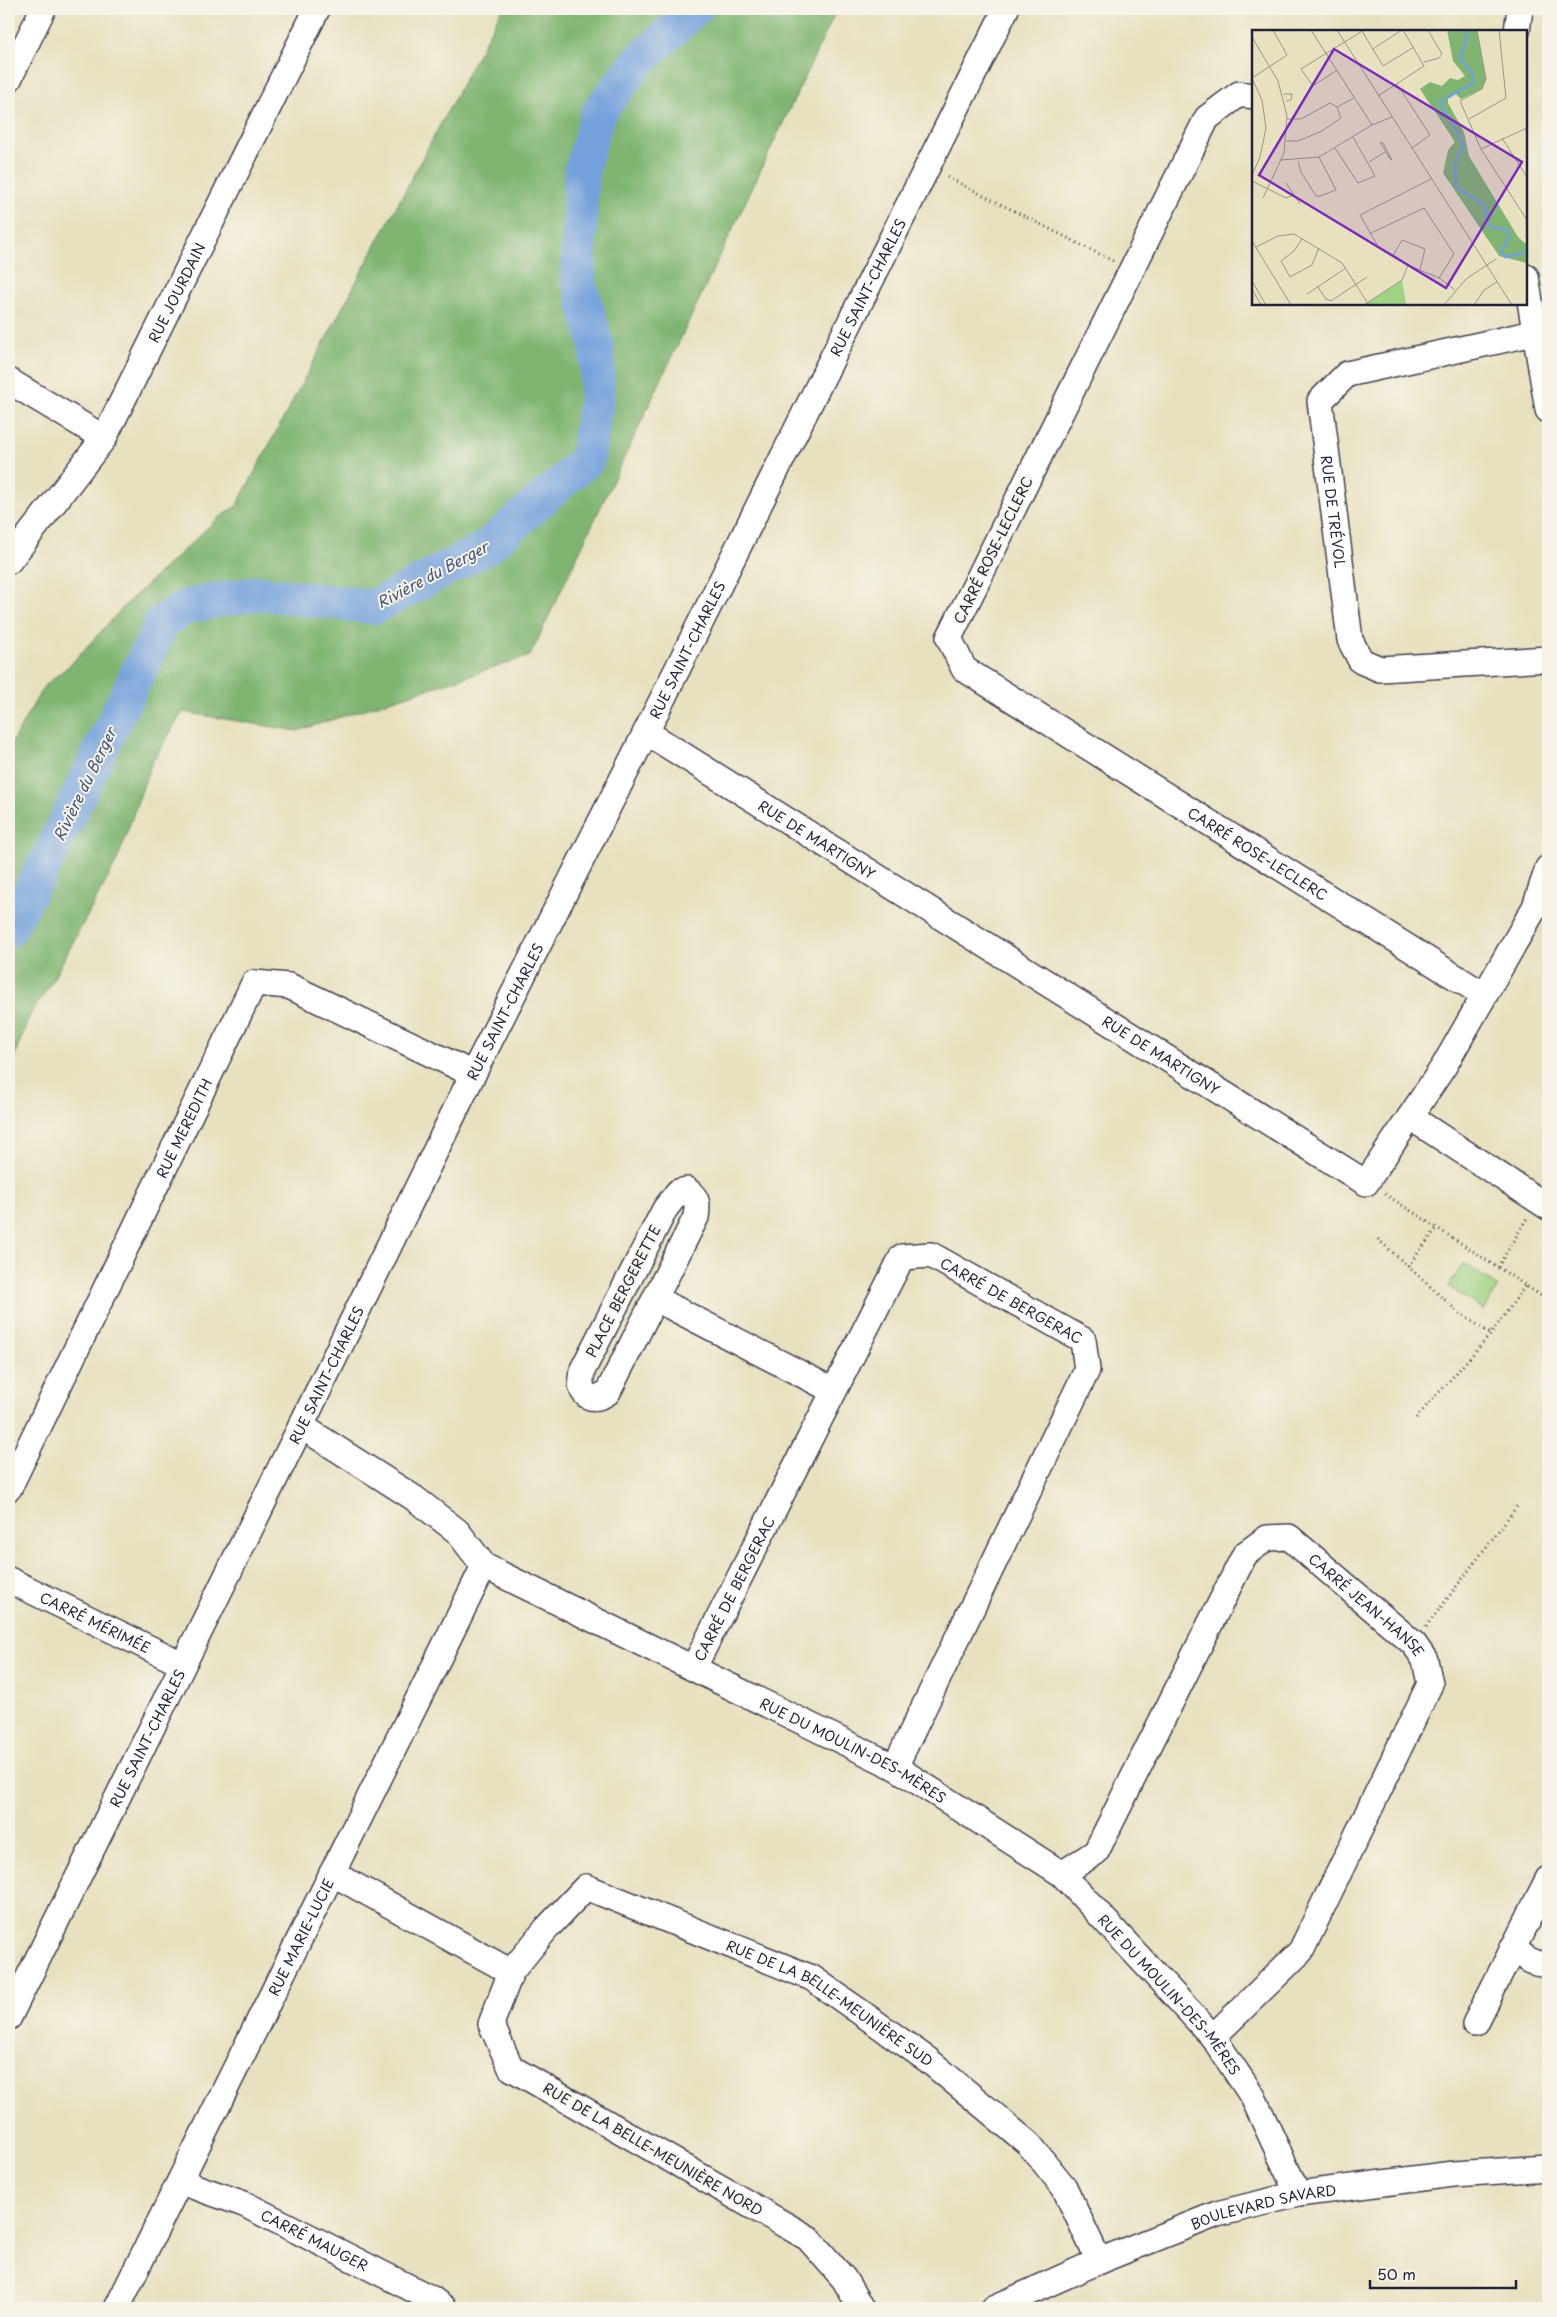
<svg xmlns="http://www.w3.org/2000/svg" width="1557" height="2317" font-family="'Playpen Sans',sans-serif">
	<rect width="100%" height="100%" fill="#f7f3e8"/>
	<filter id="ink" filterUnits="userSpaceOnUse"><feTurbulence type="fractalNoise" baseFrequency=".02" numOctaves="2"/><feDisplacementMap in="SourceGraphic" scale="10" xChannelSelector="R" yChannelSelector="G"/><feConvolveMatrix kernelMatrix="1 2 1 2 8 2 1 2 1" color-interpolation-filters="sRGB"/></filter>
	<filter id="wash" filterUnits="userSpaceOnUse"><feTurbulence type="fractalNoise" baseFrequency=".0096" numOctaves="4" result="noise"/><feDisplacementMap in="SourceGraphic" scale="20" xChannelSelector="R" yChannelSelector="G"/><feGaussianBlur stdDeviation="1.12" result="paint"/><feColorMatrix in="noise" values="0 0 0 0 0 0 0 0 0 0 0 0 0 0 0 0 0 1.4 0 .05"/><feComposite in="paint" operator="in"/></filter>
	<g filter="url(#wash)">
		<rect width="100%" height="100%" fill="#e7e1bf"/>
		<!-- green -->
		<path fill="#9fd383" stroke="#607a5f" d="M1464 1263 1498 1287 1483 1310 1448 1286Z"/>
		<!-- forest -->
		<path fill="#7fb571" stroke="#506c56" d="M502 9H837L530 656 297 731 183 712 151 764 117 861 51 983 30 1015 9 1071V747L44 686 70 665 129 601 217 519 236 507Z"/>
		<g fill="none" stroke-linecap="round" stroke-linejoin="round">
			<!-- river -->
			<path stroke="#74a2dc" stroke-width="35" d="M9 930 47 860 163 621 188 606 258 593 374 607 487 547 587 460 597 394V347L578 278 581 172 598 113 637 63 695 9"/>
		</g>
	</g>
	<g filter="url(#ink)">
		<g fill="none" stroke-linecap="round" stroke-linejoin="round">
			<defs>
				<g id="minor">
					<path d="M1517 31 1520 9"/>
					<path d="M9 79 43 9"/>
					<path id="s1" d="M1253 96 1239 94 1207 118 949 638 964 669 1484 995"/>
					<path d="M1526 277 1548 410"/>
					<path id="s2" d="M1534 333 1347 374 1320 401 1350 640 1361 661 1380 669 1548 659"/>
					<path d="M9 381 104 438"/>
					<path id="s3" d="M9 561 104 438 317 9"/>
					<path id="s4" d="M646 732 1366 1183 1444 1066 1535 907 1548 868"/>
					<path d="M1410 1117 1548 1207"/>
					<path d="M687 1190C698 1198 698 1204 696 1217L608 1392C587 1407 576 1389 583 1369L665 1209 678 1192Z"/>
					<path d="M656 1299 834 1391"/>
					<path id="s5" d="M301 1426 414 1498 457 1531 484 1566 895 1767 1062 1874 1213 2037 1253 2097 1298 2194"/>
					<path id="s6" d="M9 1488 254 983 289 986 473 1074"/>
					<path id="s7" d="M9 1580 182 1664"/>
					<path id="s8" d="M694 1667 902 1257 931 1255 1083 1340 1087 1370 895 1767"/>
					<path d="M332 1873 511 1972"/>
					<path id="s9" d="M1062 1874 1096 1852 1245 1554 1267 1538 1289 1537 1414 1644 1425 1660 1430 1684 1301 1951 1213 2037"/>
					<path d="M1513 1947C1524 1958 1533 1965 1548 1964"/>
					<path id="s10" d="M9 2017 301 1426 473 1074 646 732 1006 9"/>
					<path d="M1475 2024 1548 1879"/>
					<path id="s11" d="M181 2182 244 2204 432 2299 444 2308"/>
					<path id="s12" d="M117 2308 484 1566"/>
					<path id="s13" d="M861 2308 844 2279 808 2238 511 2068 491 2024 511 1972 547 1928 586 1887 812 1978 928 2060 1029 2144 1064 2187 1099 2261"/>
					<path id="s14" d="M994 2308 1099 2261 1217 2214 1298 2194 1453 2174 1548 2168"/>
				</g>
			</defs>
			<!-- minor casing -->
			<use href="#minor" stroke="#403f4f" stroke-width="28"/>
			<!-- path -->
			<g stroke="#403f4f" stroke-width="3" stroke-dasharray="1 4" stroke-linecap="butt">
				<path d="M947 177 1113 261"/>
				<path d="M1385 1194 1548 1300"/>
				<path d="M1378 1239 1458 1312 1491 1334"/>
				<path d="M1408 1266 1437 1228"/>
				<path d="M1498 1267 1527 1218"/>
				<path d="M1416 1418 1491 1334 1526 1285"/>
				<path d="M1426 1627 1517 1506"/>
			</g>
			<!-- minor -->
			<use href="#minor" stroke="#fff" stroke-width="25"/>
		</g>
	</g>
	<g text-anchor="middle" dominant-baseline="central" stroke-width="4" stroke-linejoin="round" paint-order="stroke">
		<!-- street labels -->
		<g font-size="14" fill="#22223b" stroke="#f7f3e8">
			<text stroke="none"><textPath href="#s10" startOffset="1931">RUE SAINT-CHARLES</textPath></text>
			<text stroke="none"><textPath href="#s3" startOffset="318">RUE JOURDAIN</textPath></text>
			<text stroke="none"><textPath href="#s2" startOffset="341">RUE DE TRÉVOL</textPath></text>
			<text transform="translate(993 550) rotate(-64)">CARRÉ ROSE-LECLERC</text>
			<text stroke="none"><textPath href="#s10" startOffset="1526">RUE SAINT-CHARLES</textPath></text>
			<text stroke="none"><textPath href="#s4" startOffset="202">RUE DE MARTIGNY</textPath></text>
			<text stroke="none"><textPath href="#s1" startOffset="1016">CARRÉ ROSE-LECLERC</textPath></text>
			<text stroke="none"><textPath href="#s10" startOffset="1121">RUE SAINT-CHARLES</textPath></text>
			<text stroke="none"><textPath href="#s4" startOffset="608">RUE DE MARTIGNY</textPath></text>
			<text stroke="none"><textPath href="#s6" startOffset="400">RUE MEREDITH</textPath></text>
			<text transform="translate(623 1291) rotate(-63)">PLACE BERGERETTE</text>
			<text stroke="none"><textPath href="#s8" startOffset="581">CARRÉ DE BERGERAC</textPath></text>
			<text stroke="none"><textPath href="#s10" startOffset="716">RUE SAINT-CHARLES</textPath></text>
			<text stroke="none"><textPath href="#s8" startOffset="88">CARRÉ DE BERGERAC</textPath></text>
			<text stroke="none"><textPath href="#s9" startOffset="526">CARRÉ JEAN-HANSE</textPath></text>
			<text stroke="none"><textPath href="#s7" startOffset="96">CARRÉ MÉRIMÉE</textPath></text>
			<text stroke="none"><textPath href="#s10" startOffset="311">RUE SAINT-CHARLES</textPath></text>
			<text stroke="none"><textPath href="#s5" startOffset="645">RUE DU MOULIN-DES-MÈRES</textPath></text>
			<text stroke="none"><textPath href="#s12" startOffset="414">RUE MARIE-LUCIE</textPath></text>
			<text stroke="none"><textPath href="#s5" startOffset="1050">RUE DU MOULIN-DES-MÈRES</textPath></text>
			<text stroke="none"><textPath href="#s13" startOffset="919">RUE DE LA BELLE-MEUNIÈRE SUD</textPath></text>
			<text transform="translate(653 2149) rotate(30)">RUE DE LA BELLE-MEUNIÈRE NORD</text>
			<text stroke="none"><textPath href="#s14" startOffset="289">BOULEVARD SAVARD</textPath></text>
			<text stroke="none"><textPath href="#s11" startOffset="146">CARRÉ MAUGER</textPath></text>
		</g>
		<!-- water labels -->
		<g font-size="15" font-style="italic" fill="#43557b" stroke="#f7f3e8">
			<text transform="translate(432 574) rotate(-28)">Rivière du Berger</text>
			<text transform="translate(84 784) rotate(-64)">Rivière du Berger</text>
		</g>
	</g>
	<!-- overview -->
	<g transform="translate(1252 30)">
		<rect width="275" height="275" fill="#e7e1bf"/>
		<path d="M150 250 154 275H112Z" fill="#9fd383"/>
		<path d="M195 0H225L234 49 230 59 209 69 204 64 196 68V73L212 102 217 126 266 207 275 215V233L247 226 191 143 196 120 203 112 168 59 178 52 190 56 198 48 206 50 213 46 201 31Z" fill="#7fb571"/>
		<path fill="none" stroke="#74a2dc" stroke-width="2.5" d="M214 0 215 8 208 28 221 44V53L188 72 212 115 203 133 204 157 232 175 236 194 242 198 255 199 257 208 249 221 253 227 275 222"/>
		<path fill="none" stroke="#98958a" stroke-width="1" d="M59 0 120 95M85 0 260 275M225 0 234 49 230 59 208 71 229 119 275 190M110 1 131 36 162 17M0 7 26 51 35 86 32 123 11 168M121 19 150 0M172 32 187 28 190 24 176 0M85 40 61 56 49 39 112 0M0 48 35 25 21 0M145 54 178 105 160 118M31 64H40L39 70 34 71M126 66 172 36 151 0M85 77 102 68M35 89H49L78 73 85 77M217 89 254 68 247 0M250 108 275 147M34 111H46L70 101 89 88 85 77M128 112 131 113 140 130 138 129ZM83 118 106 153 123 146 101 107M229 119 275 98M29 130 67 127 120 95 140 87M46 131 49 142 64 166H68L84 160 67 127M117 132 133 122M0 145 8 127 14 98 10 70 0 48M179 149 108 185 127 218 156 235 187 248 203 260M0 151 34 168 42 165M34 153 48 174M117 204 172 178 202 224 187 248M50 209 42 221 29 231 38 247 60 235 67 218M0 211 39 275M4 217 26 206 42 204 90 233 115 272M141 226 150 210 173 219 168 240M0 251 14 275M65 256 74 269 79 271 115 247M0 259 9 275M55 264 94 238M112 275 150 250 156 235M192 275 214 249 244 229M222 275 232 260 245 252"/>
		<path fill="#7b2cbf" fill-opacity="0.15" stroke="#7b2cbf" stroke-width="2.5" d="M82 19 270 132 194 258 7 145Z"/>
		<rect width="275" height="275" fill="none" stroke="#22223b" stroke-width="2.5"/>
	</g>
	<!-- margin -->
	<rect width="1557" height="2317" fill="none" stroke="#f7f3e8" stroke-width="30"/>
	<!-- scale -->
	<path d="M1370 2280v8h146v-8" fill="none" stroke="#22223b" stroke-width="2.5"/>
	<text x="1377" y="2280" font-size="15" fill="#22223b" stroke="#f7f3e8" stroke-width="4" paint-order="stroke">50 m</text>
</svg>
